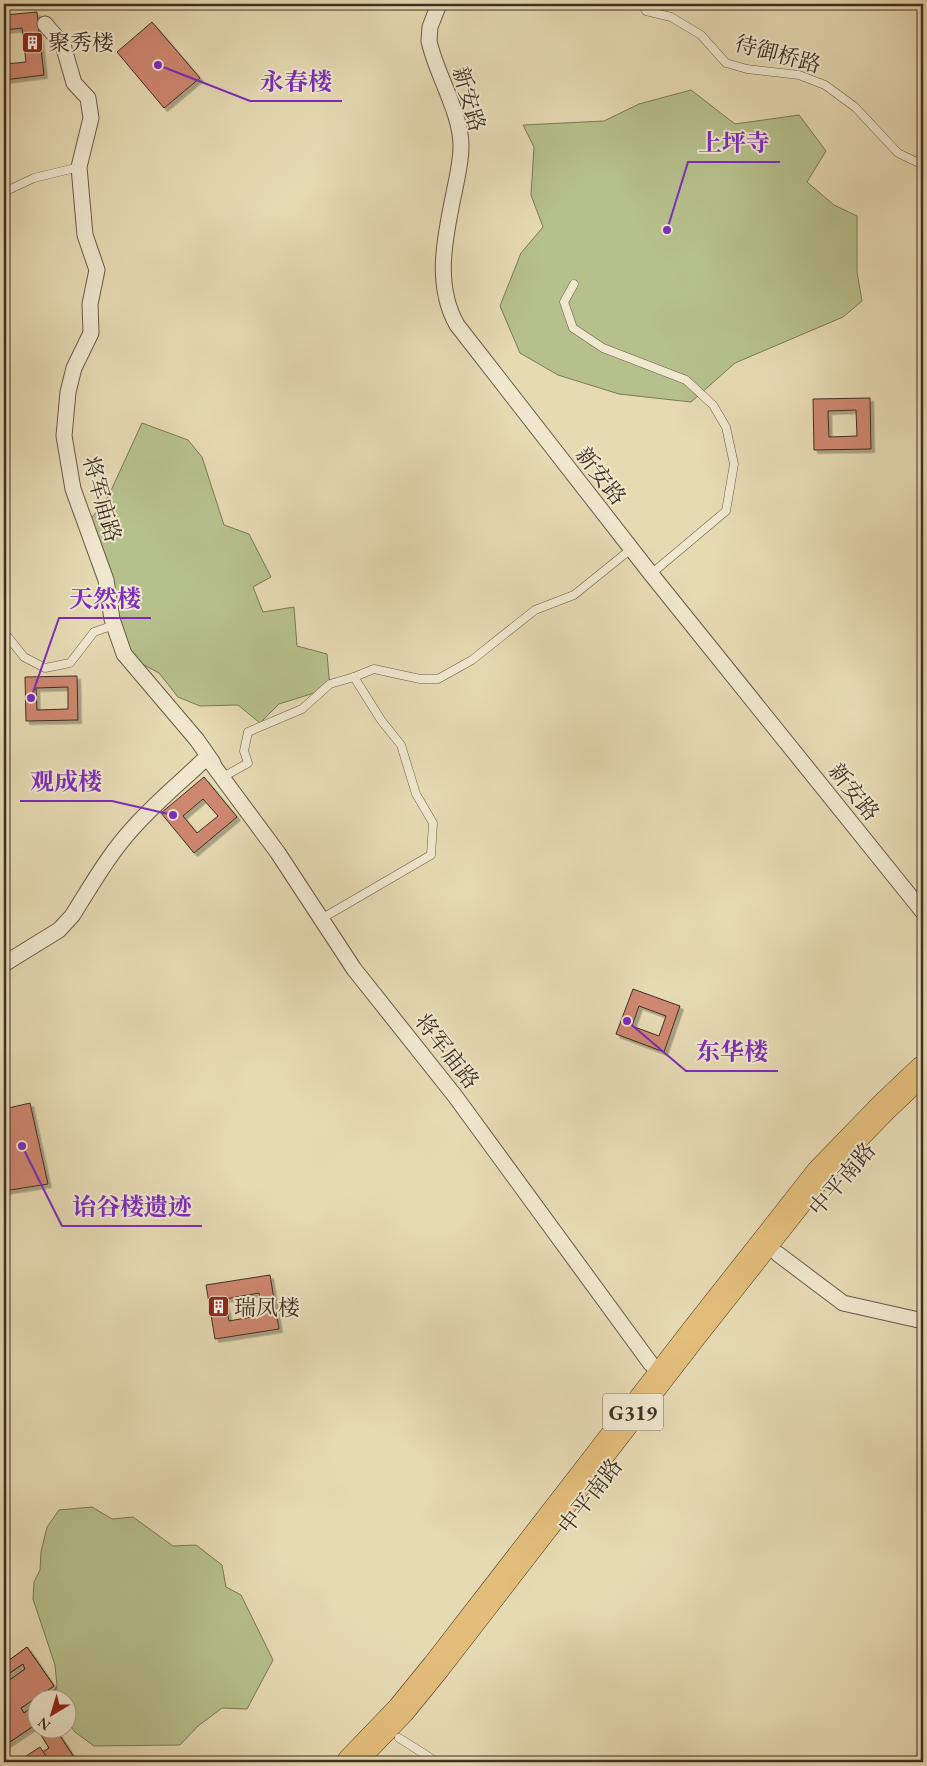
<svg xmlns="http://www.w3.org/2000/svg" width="927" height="1766" font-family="'EB Garamond','Noto Serif SC',serif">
	<defs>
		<filter id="shadow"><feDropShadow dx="3.5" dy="3.5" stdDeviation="0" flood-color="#0004"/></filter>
	</defs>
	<rect width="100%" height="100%" fill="#e6dab3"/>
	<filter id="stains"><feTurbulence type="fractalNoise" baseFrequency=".004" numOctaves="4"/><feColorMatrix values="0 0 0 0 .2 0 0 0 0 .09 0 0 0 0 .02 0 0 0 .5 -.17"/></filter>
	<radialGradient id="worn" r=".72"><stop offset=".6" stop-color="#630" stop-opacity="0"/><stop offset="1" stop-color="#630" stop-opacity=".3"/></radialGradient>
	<!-- green -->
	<g fill="#b6c08c" stroke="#7a7857">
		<path d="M691 90 735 124 799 115 826 151 807 182 834 205 857 216V272L862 301 843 317 735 363 691 402 619 394 558 375 520 353 500 306 521 253 543 227 531 195 534 147 523 125 604 121 639 104Z"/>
		<path d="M142 423 188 440 202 457 224 525 249 534 271 577 253 587 263 612 294 607 297 646 327 654 330 688 279 704 260 723 238 705 200 706 178 697 159 673 124 654 86 525 108 497Z"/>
		<path d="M92 1507 112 1519 133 1517 173 1546 196 1545 222 1565 226 1587 241 1595 273 1660 247 1709 222 1708 198 1726 180 1745 94 1746 75 1732 68 1723V1698H51L57 1686 55 1665 33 1599 34 1582 40 1570 41 1552 47 1527 59 1510Z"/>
	</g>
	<!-- building -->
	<g fill="#ce876f" stroke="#3f2f22" fill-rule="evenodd" filter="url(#shadow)">
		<path d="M37 12 44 75 4 80V53L5 64 26 62 22 28 4 30V15Z"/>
		<path d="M152 22 200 78 164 108 117 52Z"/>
		<path d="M870 398 871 449 814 450 813 399ZM856 410 857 436 829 437 828 411Z"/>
		<path d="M77 676 78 720 26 721 25 677ZM68 687V709L37 710 36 688Z"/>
		<path d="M204 777 237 817 194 853 161 813ZM203 799 218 816 197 833 183 816Z"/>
		<path d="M633 989 680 1006 664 1052 616 1034ZM639 1006 666 1016 659 1036 632 1026Z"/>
		<path d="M30 1103 48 1184 4 1191V1109Z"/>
		<path d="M270 1275 279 1329 215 1339 206 1285ZM259 1293 263 1315 229 1321 225 1299Z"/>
		<path d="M27 1647 54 1686 21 1708 24 1713 38 1703V1728H55L77 1762H57L55 1759 50 1762 43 1752 49 1748 35 1725 4 1746V1729L14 1721 4 1708V1684L25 1669 23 1664 4 1677V1664ZM31 1680 34 1685 18 1696 15 1691Z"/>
		<path d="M27 1647 54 1686 21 1708 24 1713 38 1703V1728H55L77 1762H57L55 1759 50 1762 43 1752 49 1748 35 1725 4 1746V1684L25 1669 23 1664 4 1677V1664Z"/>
		<path d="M40 1747 50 1762H17Z"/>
	</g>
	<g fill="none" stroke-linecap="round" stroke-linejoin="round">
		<defs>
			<g id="lane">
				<path d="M642 4 646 11 671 17 701 35 726 63 747 69 799 75 825 85 855 107 898 153 923 165"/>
				<path d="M4 192 34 178 79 167"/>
				<path d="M574 284 564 302 573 328 603 348 686 380 713 405 726 427 734 464 726 511 651 574"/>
				<path d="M4 635 8 637 24 657 45 668 70 663 94 632 114 625"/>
				<path d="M354 677 374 669 420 679H438L472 660 535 610 574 595 631 549"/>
				<path d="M223 777 248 763 244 751 248 732 302 709 330 684 354 677 381 720 401 745 416 794 433 823 431 855 321 919"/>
				<path d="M399 1738 437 1762"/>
			</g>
			<g id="street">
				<path d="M439 4 430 27 429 41C436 74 461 112 461 146 461 160 458 174 455 188 446 233 433 283 457 325L651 574 923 912"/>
				<path d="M45 24 63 45 74 83 88 98 91 118 79 167 85 235 97 270 90 304 91 333 74 368 68 392 64 436 73 489 106 580 112 619 124 654 197 740 213 763"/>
				<path d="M4 964 59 930 72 916C91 886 109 854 133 828 156 802 182 781 207 757L278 853 354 969 455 1096 651 1364"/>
				<path d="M778 1254 843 1303 923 1321"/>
			</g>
			<path id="highway" d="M351 1762 401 1710 436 1667 695 1332 821 1172 884 1107 923 1070"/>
		</defs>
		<!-- lane casing -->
		<use href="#lane" stroke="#695a46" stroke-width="9"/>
		<!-- street casing -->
		<use href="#street" stroke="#695a46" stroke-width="17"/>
		<!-- highway casing -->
		<use href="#highway" stroke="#3f2f22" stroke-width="29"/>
		<!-- lane -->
		<use href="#lane" stroke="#efe7ce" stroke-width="8"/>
		<!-- street -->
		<use href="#street" stroke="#efe7ce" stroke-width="15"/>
		<!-- highway -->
		<use href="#highway" stroke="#e3bd7a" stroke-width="28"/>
	</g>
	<!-- icons -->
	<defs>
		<symbol id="building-square" viewBox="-11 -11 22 22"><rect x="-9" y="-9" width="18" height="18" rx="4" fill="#8f2418" stroke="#efe7ce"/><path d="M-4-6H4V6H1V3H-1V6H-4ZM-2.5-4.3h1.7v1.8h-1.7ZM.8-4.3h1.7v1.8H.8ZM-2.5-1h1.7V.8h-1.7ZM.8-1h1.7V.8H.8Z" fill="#fff"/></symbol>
	</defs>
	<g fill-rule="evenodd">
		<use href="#building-square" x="20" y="30" width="25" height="25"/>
		<use href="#building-square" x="206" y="1294" width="25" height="25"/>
	</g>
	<g text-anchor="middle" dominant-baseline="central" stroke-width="4" stroke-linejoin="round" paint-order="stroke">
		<!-- shield labels -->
		<rect fill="#efe7ce" stroke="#746656" stroke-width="1" x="603" y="1393.5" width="60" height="37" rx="4"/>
		<g font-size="21" font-weight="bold" fill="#3f2f22">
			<text x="633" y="1412">G319</text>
		</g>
		<!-- poi labels -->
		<g font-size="22" fill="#3f2f22" stroke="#efe7ce" text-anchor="start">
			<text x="48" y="42">聚秀楼</text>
			<text x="234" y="1307">瑞凤楼</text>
		</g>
		<!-- street labels -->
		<g font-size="22" fill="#3f2f22" stroke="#efe7ce">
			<text transform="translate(778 54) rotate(15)">待御桥路</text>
			<text transform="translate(469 99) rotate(74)">新安路</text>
			<text transform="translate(601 476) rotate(52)">新安路</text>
			<text transform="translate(102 499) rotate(74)">将军庙路</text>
			<text transform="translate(854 792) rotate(51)">新安路</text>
			<text transform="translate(447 1051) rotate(52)">将军庙路</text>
			<text transform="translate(842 1179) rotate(-49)">中平南路</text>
			<text transform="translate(590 1496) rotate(-52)">中平南路</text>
		</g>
	</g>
	<!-- callouts -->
	<path fill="none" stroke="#7b2cbf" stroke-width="2" d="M158 65L250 101H342M667 230L688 162H780M31 698L59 618H151M173 815L112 801H20M627 1021L686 1071H778M22 1146L62 1226H202"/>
	<g fill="#7b2cbf" stroke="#efe7ce" stroke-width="2">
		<circle cx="158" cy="65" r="5"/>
		<circle cx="667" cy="230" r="5"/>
		<circle cx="31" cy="698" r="5"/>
		<circle cx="173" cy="815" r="5"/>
		<circle cx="627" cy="1021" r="5"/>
		<circle cx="22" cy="1146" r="5"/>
	</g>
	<g font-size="24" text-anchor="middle" font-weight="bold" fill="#7b2cbf" stroke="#efe7ce" stroke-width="4" stroke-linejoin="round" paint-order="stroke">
		<text x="296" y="90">永春楼</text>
		<text x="734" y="151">上坪寺</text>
		<text x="105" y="607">天然楼</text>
		<text x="66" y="790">观成楼</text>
		<text x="732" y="1060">东华楼</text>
		<text x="132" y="1215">诒谷楼遗迹</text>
	</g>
	<!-- margin -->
	<rect width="927" height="1766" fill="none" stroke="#e6dab3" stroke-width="20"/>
	<rect x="5" y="5" width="917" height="1756" fill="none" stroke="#3f2f22" stroke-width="2.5"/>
	<rect x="10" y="10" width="907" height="1746" fill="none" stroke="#3f2f22"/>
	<!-- north arrow -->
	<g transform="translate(52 1714) rotate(218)"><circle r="24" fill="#efe7ce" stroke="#a99d89"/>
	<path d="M0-4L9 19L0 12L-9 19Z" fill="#8f2418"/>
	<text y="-8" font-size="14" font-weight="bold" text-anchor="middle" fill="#3f2f22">N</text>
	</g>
	<rect width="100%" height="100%" filter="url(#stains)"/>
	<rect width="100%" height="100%" fill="url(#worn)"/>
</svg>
